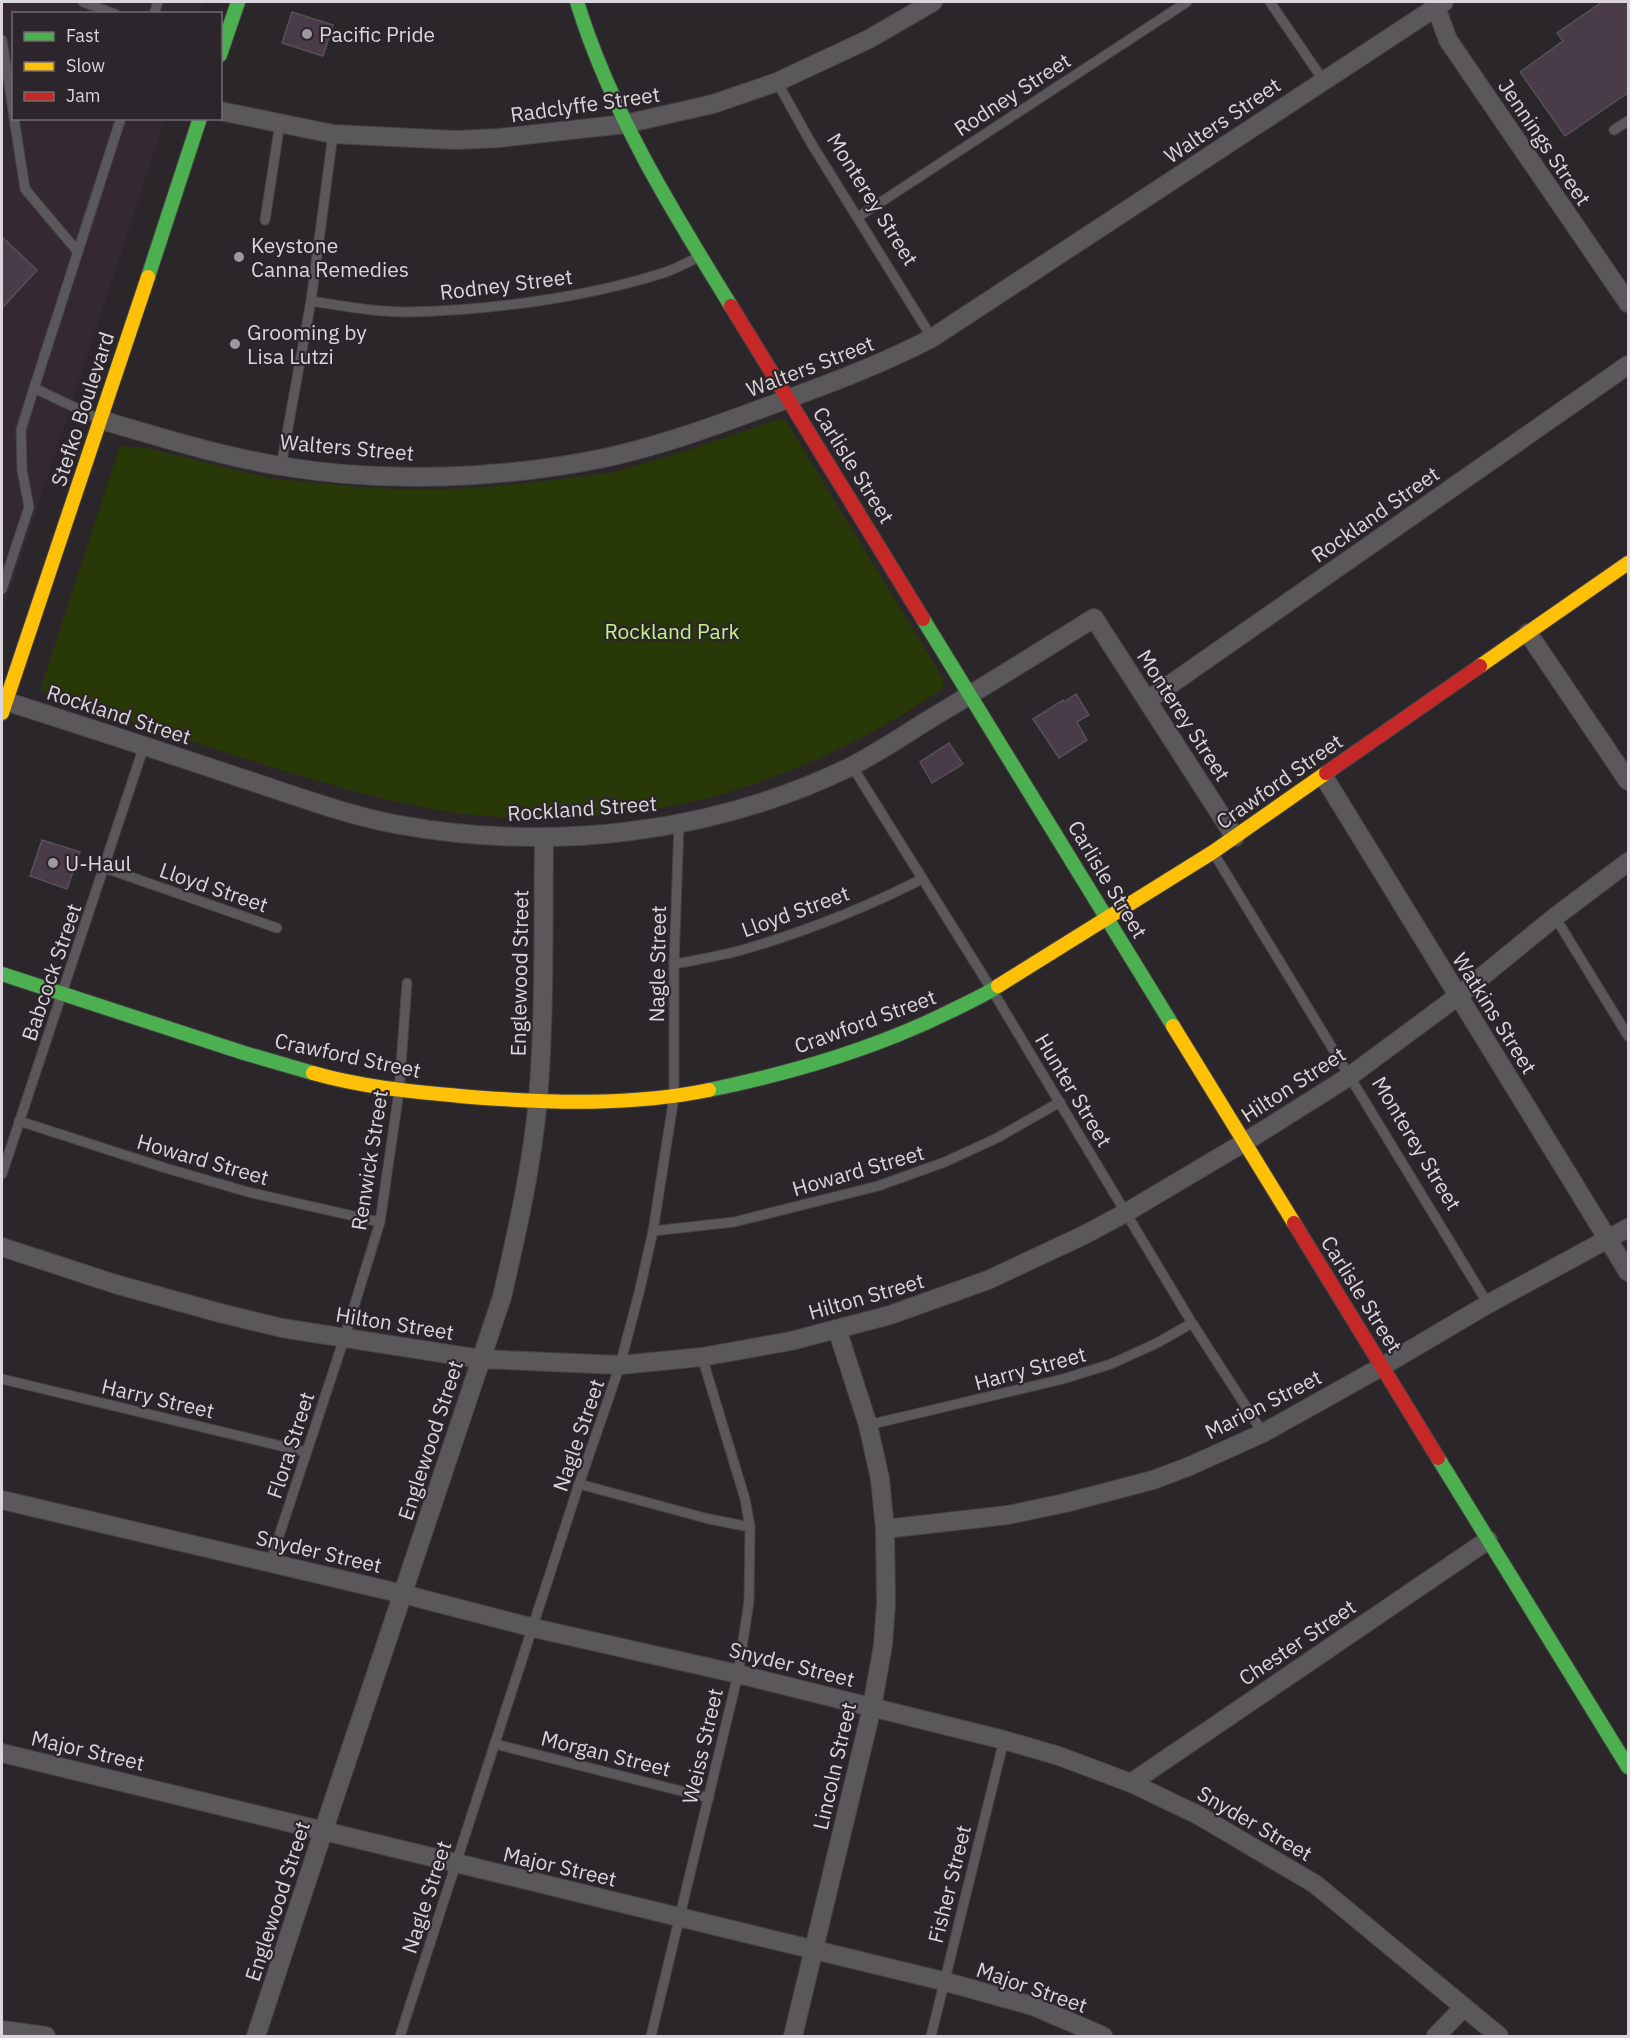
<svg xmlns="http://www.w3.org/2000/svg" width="1630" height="2038" font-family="'IBM Plex Sans',sans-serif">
	<rect width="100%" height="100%" fill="#2b262a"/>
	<!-- built -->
	<path fill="#342933" d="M2 2H203L199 13 14 14V118L165 119 2 615Z"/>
	<!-- green -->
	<path fill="#283907" d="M779 419 786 421 944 680 942 690C913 707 884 727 853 742 811 763 765 782 719 795 647 815 548 823 474 815 391 805 313 780 234 755 175 736 116 717 57 697L42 690V684L120 446 146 448 268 478 361 487 416 490 473 488 546 481 610 473 677 454Z"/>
	<!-- building -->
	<g fill="#493b48" stroke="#555155" stroke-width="1.5">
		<path d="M1602 2H1629V92L1565 136 1520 72 1563 41 1557 33Z"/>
		<path d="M292 12 333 25 323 56 282 43Z"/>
		<path d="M2 237 37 270 2 308Z"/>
		<path d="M1076 694 1089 715 1077 722 1087 740 1059 758 1033 719 1063 700 1064 702Z"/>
		<path d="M949 743 963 764 932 783 920 762Z"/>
		<path d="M42 840 80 852 67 889 30 876Z"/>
	</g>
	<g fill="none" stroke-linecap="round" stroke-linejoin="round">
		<defs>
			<g id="lane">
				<path d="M83 2 115 14"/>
				<path d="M1270 2 1323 80"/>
				<path d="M154 14 158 2"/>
				<path d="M2 40 14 117"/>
				<path d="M777 82 811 143 932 338"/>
				<path d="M14 118 25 189 78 252"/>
				<path d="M1614 130 1628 121"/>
				<path d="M858 217 1187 2"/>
				<path d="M265 220 280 123"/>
				<path d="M311 301C343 306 375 312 407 312 488 311 589 297 666 272 677 268 688 262 699 257"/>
				<path d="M99 419 34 388 121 118"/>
				<path d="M281 466 311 301 333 134"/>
				<path d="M2 589 29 507 22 470 21 430 34 388"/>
				<path d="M852 766 992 990 1192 1323 1263 1433"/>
				<path d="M1213 852 1488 1304"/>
				<path d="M105 868 277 928"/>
				<path d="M1555 917 1628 1036"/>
				<path d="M674 964C697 960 720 956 742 950 804 932 865 908 922 879"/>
				<path d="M19 1121 162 1167 248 1192 380 1222"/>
				<path d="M2 1174 144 746"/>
				<path d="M653 1231 734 1222 878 1186 945 1162 997 1138 1060 1102"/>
				<path d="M2 1379 306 1452"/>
				<path d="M868 1425 1063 1379 1111 1364 1157 1343 1192 1323"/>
				<path d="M579 1484 709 1519 750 1527"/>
				<path d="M270 1563 344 1339 380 1222 399 1091 407 983"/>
				<path d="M495 1744 709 1798"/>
				<path d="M400 2036 579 1484 620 1365 639 1293 653 1231 674 1097V964L679 824"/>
				<path d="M651 2036 738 1674 749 1601 750 1527 745 1499 702 1357"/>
				<path d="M931 2036 1004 1740"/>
			</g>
			<g id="street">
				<path d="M1434 2 1448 40 1628 303"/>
				<path d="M220 111 333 134 456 140 499 138 625 124 713 104 777 82 869 39 933 2"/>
				<path d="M101 420C160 437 220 456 281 466 386 484 505 479 609 457 671 443 731 420 790 398 839 380 886 362 932 338L1444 2"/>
				<path d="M1528 633 1628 781"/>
				<path d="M1148 700 1628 365"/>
				<path d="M5 701C83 726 161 751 238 777 291 794 345 815 400 825 551 852 712 834 850 767 876 754 901 737 925 722 982 688 1038 653 1094 618L1235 837"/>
				<path d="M1324 777 1628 1272"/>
				<path d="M2 1247 115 1284 220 1313 282 1328 480 1359 620 1365 702 1357 791 1341 890 1315 988 1280 1084 1235 1127 1212 1245 1142 1350 1076 1458 996 1555 917 1628 862"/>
				<path d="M2 1500 403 1594 534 1628 738 1674 1004 1740 1059 1756 1131 1783 1198 1815 1315 1884 1499 2036"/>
				<path d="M885 1529 1008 1515 1065 1503 1153 1480 1190 1466 1263 1433 1383 1366 1488 1304 1628 1228"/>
				<path d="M2 1753 943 1981 1033 2006 1103 2036"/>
				<path d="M1131 1783 1488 1540"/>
				<path d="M2 2030 46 2036"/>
				<path d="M256 2036 323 1832 502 1297C517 1232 532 1166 538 1099 545 1013 543 925 544 838"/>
				<path d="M793 2036 872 1707 883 1645 886 1603 885 1529 880 1479 868 1425 837 1329"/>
				<path d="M1436 2036 1464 2007"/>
			</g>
			<g id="fast">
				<path d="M577 2C611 112 671 209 731 306"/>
				<path d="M220 55 238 2"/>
				<path d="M148 277 200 118"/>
				<path d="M923 619 1173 1026"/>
				<path d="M2 974 244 1053 313 1073"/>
				<path d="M709 1090C795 1072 878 1048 957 1008 971 1001 985 995 998 986"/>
				<path d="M1438 1458 1628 1767"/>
			</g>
			<g id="slow">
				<path d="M1480 666 1628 563"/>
				<path d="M2 713 148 277"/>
				<path d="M998 986 1213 852 1326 773"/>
				<path d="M1173 1026 1294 1223"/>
				<path d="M313 1073C365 1088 418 1092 471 1097 550 1103 631 1106 709 1090"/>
			</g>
			<g id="jam">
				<path d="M731 306 923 619"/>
				<path d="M1326 773 1480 666"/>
				<path d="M1294 1223 1438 1458"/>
			</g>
		</defs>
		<!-- lane casing -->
		<use href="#lane" stroke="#464345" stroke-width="11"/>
		<!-- street casing -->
		<use href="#street" stroke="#464345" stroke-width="20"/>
		<!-- fast casing -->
		<use href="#fast" stroke="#464345" stroke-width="16"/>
		<!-- slow casing -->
		<use href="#slow" stroke="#464345" stroke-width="16"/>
		<!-- jam casing -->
		<use href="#jam" stroke="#464345" stroke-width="16"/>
		<!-- lane -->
		<use href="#lane" stroke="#5b585b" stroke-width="9"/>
		<!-- street -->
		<use href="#street" stroke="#5b585b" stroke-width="18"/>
		<!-- fast -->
		<use href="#fast" stroke="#4caf50" stroke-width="14"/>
		<!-- slow -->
		<use href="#slow" stroke="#ffc107" stroke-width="14"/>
		<!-- jam -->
		<use href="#jam" stroke="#c62828" stroke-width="14"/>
	</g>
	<!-- markers -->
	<g fill="#9d989d" stroke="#2c252b" stroke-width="2">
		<circle cx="307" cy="34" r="6"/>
		<circle cx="239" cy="257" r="6"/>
		<circle cx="235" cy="344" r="6"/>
		<circle cx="53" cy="863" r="6"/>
	</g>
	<g text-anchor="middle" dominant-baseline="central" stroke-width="4.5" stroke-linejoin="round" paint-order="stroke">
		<!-- poi labels -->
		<g font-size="21" fill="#dbd6db" stroke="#2c252b" text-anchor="start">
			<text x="319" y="34">Pacific Pride</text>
			<text x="251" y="245">Keystone<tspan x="251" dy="24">Canna Remedies</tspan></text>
			<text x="247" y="332">Grooming by<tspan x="247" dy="24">Lisa Lutzi</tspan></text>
			<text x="65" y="863">U-Haul</text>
		</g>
		<!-- street labels -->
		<g font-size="21" fill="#dbd6db" stroke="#2c252b">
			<text transform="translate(1012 94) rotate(-33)">Rodney Street</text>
			<text transform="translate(585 104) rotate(-8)">Radclyffe Street</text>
			<text transform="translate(1222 120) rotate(-34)">Walters Street</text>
			<text transform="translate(1545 142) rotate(56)">Jennings Street</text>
			<text transform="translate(873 199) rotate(58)">Monterey Street</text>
			<text transform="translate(506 284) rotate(-7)">Rodney Street</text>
			<text transform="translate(810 366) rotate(-21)">Walters Street</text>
			<text transform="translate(82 409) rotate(-72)">Stefko Boulevard</text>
			<text transform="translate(347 447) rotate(5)">Walters Street</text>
			<text transform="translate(854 465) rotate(58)">Carlisle Street</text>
			<text transform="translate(1375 514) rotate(-35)">Rockland Street</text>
			<text transform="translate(119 714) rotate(18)">Rockland Street</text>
			<text transform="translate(1184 715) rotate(57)">Monterey Street</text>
			<text transform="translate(1279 781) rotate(-35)">Crawford Street</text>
			<text transform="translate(582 808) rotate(-4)">Rockland Street</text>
			<text transform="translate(1108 879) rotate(59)">Carlisle Street</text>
			<text transform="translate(214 887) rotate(19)">Lloyd Street</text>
			<text transform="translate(795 911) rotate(-20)">Lloyd Street</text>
			<text transform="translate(657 964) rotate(-89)">Nagle Street</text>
			<text transform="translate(51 972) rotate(-71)">Babcock Street</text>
			<text transform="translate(519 973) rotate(-89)">Englewood Street</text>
			<text transform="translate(1495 1013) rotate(58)">Watkins Street</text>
			<text transform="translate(865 1021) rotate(-20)">Crawford Street</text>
			<text transform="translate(348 1055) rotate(12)">Crawford Street</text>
			<text transform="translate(1293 1084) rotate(-33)">Hilton Street</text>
			<text transform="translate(1074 1090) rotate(59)">Hunter Street</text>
			<text transform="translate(1417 1143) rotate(59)">Monterey Street</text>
			<text transform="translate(203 1159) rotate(16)">Howard Street</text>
			<text transform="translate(369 1160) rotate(-81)">Renwick Street</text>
			<text transform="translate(858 1170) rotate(-16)">Howard Street</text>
			<text transform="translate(1362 1294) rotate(58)">Carlisle Street</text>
			<text transform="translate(866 1296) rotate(-16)">Hilton Street</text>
			<text transform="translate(395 1323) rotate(9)">Hilton Street</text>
			<text transform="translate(1030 1368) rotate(-15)">Harry Street</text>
			<text transform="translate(158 1398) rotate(13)">Harry Street</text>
			<text transform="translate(1263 1404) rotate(-27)">Marion Street</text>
			<text transform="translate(578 1435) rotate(-71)">Nagle Street</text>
			<text transform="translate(430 1440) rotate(-72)">Englewood Street</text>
			<text transform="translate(290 1445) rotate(-72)">Flora Street</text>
			<text transform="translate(319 1551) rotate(13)">Snyder Street</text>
			<text transform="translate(1297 1642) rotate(-34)">Chester Street</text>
			<text transform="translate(792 1664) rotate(14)">Snyder Street</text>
			<text transform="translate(702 1746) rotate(-77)">Weiss Street</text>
			<text transform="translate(88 1750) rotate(13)">Major Street</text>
			<text transform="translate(606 1753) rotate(14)">Morgan Street</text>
			<text transform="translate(834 1766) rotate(-77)">Lincoln Street</text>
			<text transform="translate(1255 1823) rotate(30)">Snyder Street</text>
			<text transform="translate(560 1866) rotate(13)">Major Street</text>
			<text transform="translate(949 1884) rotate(-76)">Fisher Street</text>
			<text transform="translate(426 1897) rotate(-72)">Nagle Street</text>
			<text transform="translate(277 1901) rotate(-72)">Englewood Street</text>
			<text transform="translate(1032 1987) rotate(19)">Major Street</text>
		</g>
		<!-- park labels -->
		<g font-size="21" fill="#c2f384" stroke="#2c252b">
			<text x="672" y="631">Rockland Park</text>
		</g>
	</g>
	<!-- border -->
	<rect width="1630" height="2038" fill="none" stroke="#dbd6db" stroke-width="6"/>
	<!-- legend -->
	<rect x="12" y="12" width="210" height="108" fill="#2c252b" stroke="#726c71" stroke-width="1.5"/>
	<rect x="24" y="32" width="30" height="9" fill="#4caf50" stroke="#726c71" stroke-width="1.5"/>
	<text x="66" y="42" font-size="18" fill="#dbd6db">Fast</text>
	<rect x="24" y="62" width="30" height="9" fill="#ffc107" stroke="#726c71" stroke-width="1.5"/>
	<text x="66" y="72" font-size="18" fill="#dbd6db">Slow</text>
	<rect x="24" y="92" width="30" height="9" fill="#c62828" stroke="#726c71" stroke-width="1.5"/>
	<text x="66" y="102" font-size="18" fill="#dbd6db">Jam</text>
</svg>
